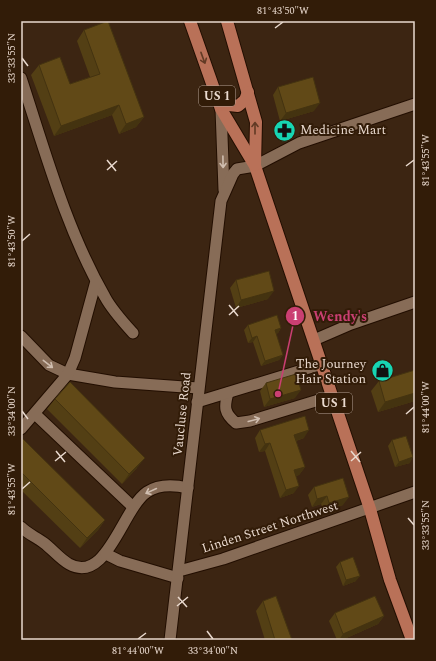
<svg xmlns="http://www.w3.org/2000/svg" width="436" height="661" font-family="Spectral,serif">
	<rect width="100%" height="100%" fill="#3c2512"/>
	<g fill="none" stroke-linecap="round" stroke-linejoin="round">
		<defs>
			<g id="minor">
				<path d="M21 78C45 151 66 229 105 297 112 310 123 322 133 333"/>
				<path d="M221 109 224 190"/>
				<path d="M21 336 49 365 68 374 115 382 198 388"/>
				<path d="M314 340 351 324 415 302"/>
				<path d="M228 393C224 407 224 413 236 423L250 421 332 396"/>
				<path d="M197 402 322 364"/>
				<path d="M35 414 133 507"/>
				<path d="M21 429 68 374 75 358 96 281"/>
				<path d="M21 527C28 534 36 537 44 543 52 549 60 559 69 564 107 585 122 509 147 492 159 484 175 485 188 488"/>
				<path d="M106 554 120 561 178 578"/>
				<path d="M179 571 223 559 415 492"/>
				<path d="M170 640 221 201 233 174 237 169 255 166 299 143 415 104"/>
			</g>
			<g id="major">
				<path d="M190 21 221 109 255 166 370 509 390 580 412 640"/>
				<path d="M227 21 256 122 255 165"/>
				<path d="M220 104 238 106 245 100 248 92"/>
			</g>
		</defs>
		<!-- minor casing -->
		<use href="#minor" stroke="#220e00" stroke-width="13"/>
		<!-- major casing -->
		<use href="#major" stroke="#220e00" stroke-width="14"/>
		<!-- minor -->
		<use href="#minor" stroke="#876c57" stroke-width="11"/>
		<!-- major -->
		<use href="#major" stroke="#b97158" stroke-width="12"/>
	</g>
	<!-- wall -->
	<g fill="#533f14">
		<path d="M84 30 144 117 136 127 119 134 112 115 54 136 31 75 39 65 70 84 90 77 77 41Z"/>
		<path d="M278 87 314 111 280 121 273 95Z"/>
		<path d="M236 280 268 299 236 308 230 288Z"/>
		<path d="M248 325 281 328 278 333 276 334 283 355 279 360 261 366 253 342 248 343 244 330Z"/>
		<path d="M415 370V401L378 412 371 391 379 381Z"/>
		<path d="M266 383 295 398 264 407 260 391Z"/>
		<path d="M55 399 137 468 122 484 47 409Z"/>
		<path d="M260 430 304 438 296 441 305 467 299 475 296 476 294 493 280 498 265 451 259 452 255 438Z"/>
		<path d="M392 440 410 463 395 467 388 446Z"/>
		<path d="M21 441 105 520 98 530 80 548 21 490Z"/>
		<path d="M314 487 343 505 324 511 321 504 312 507 308 495Z"/>
		<path d="M340 562 356 581 343 586 336 567Z"/>
		<path d="M263 601 292 640H265L256 611Z"/>
		<path d="M335 613 384 616 378 624 342 640H337L329 621Z"/>
	</g>
	<!-- shaded-wall -->
	<g fill="#443310">
		<path d="M320 103 314 111 280 121 286 113Z"/>
		<path d="M119 105 112 115 54 136 61 126Z"/>
		<path d="M144 117 136 127 119 134 126 124Z"/>
		<path d="M274 291 268 299 236 308 241 300Z"/>
		<path d="M281 328 278 333 271 336 275 330Z"/>
		<path d="M257 336 253 342 248 343 252 338Z"/>
		<path d="M283 355 279 360 261 366 265 361Z"/>
		<path d="M301 390 295 398 264 407 270 399Z"/>
		<path d="M415 393V401L378 412 385 402Z"/>
		<path d="M309 430 304 438 289 443 294 435Z"/>
		<path d="M270 443 265 451 259 452 265 444Z"/>
		<path d="M413 457 410 463 395 467 399 462Z"/>
		<path d="M145 458 137 468 122 484 129 474Z"/>
		<path d="M305 467 299 475 289 478 294 470Z"/>
		<path d="M299 486 294 493 280 498 286 490Z"/>
		<path d="M327 496 321 504 312 507 317 499Z"/>
		<path d="M349 497 343 505 324 511 329 503Z"/>
		<path d="M105 520 98 530 80 548 87 538Z"/>
		<path d="M360 576 356 581 343 586 346 580Z"/>
		<path d="M384 616 378 624 342 640H339L343 634Z"/>
	</g>
	<!-- building -->
	<g fill="#614917" stroke="#443310">
		<path d="M108 21 144 117 126 124 119 105 61 126 39 65 60 57 70 84 100 74 84 30Z"/>
		<path d="M313 77 320 103 286 113 278 87Z"/>
		<path d="M269 271 274 291 241 300 236 280Z"/>
		<path d="M277 315 281 328 275 330 283 355 265 361 257 336 252 338 248 325Z"/>
		<path d="M415 370V393L385 402 379 381Z"/>
		<path d="M296 374 301 390 270 399 266 383Z"/>
		<path d="M70 382 145 458 129 474 55 399Z"/>
		<path d="M305 416 309 430 294 435 305 467 294 470 299 486 286 490 270 443 265 444 260 430Z"/>
		<path d="M406 436 413 457 399 462 392 440Z"/>
		<path d="M23 439 105 520 87 538 21 472V441Z"/>
		<path d="M343 478 349 497 329 503 327 496 317 499 314 487Z"/>
		<path d="M353 557 360 576 346 580 340 562Z"/>
		<path d="M276 596 292 640H275L263 601Z"/>
		<path d="M375 596 384 616 343 634 335 613Z"/>
	</g>
	<!-- one-way arrows -->
	<defs><path id="oneway-shaft" d="M-6 0H5M1.5-3L5.5 0L1.5 3" fill="none" stroke-width="1.6" stroke-linecap="round" stroke-linejoin="round"/></defs>
	<g stroke="#613a24">
		<use href="#oneway-shaft" transform="translate(203 58) rotate(70)"/>
		<use href="#oneway-shaft" transform="translate(255 128) rotate(-90)"/>
	</g>
	<g stroke="#d0beb0">
		<use href="#oneway-shaft" transform="translate(223 162) rotate(89)"/>
		<use href="#oneway-shaft" transform="translate(48 364) rotate(38)"/>
		<use href="#oneway-shaft" transform="translate(254 420) rotate(-15)"/>
		<use href="#oneway-shaft" transform="translate(151 491) rotate(155)"/>
	</g>
	<!-- ticks -->
	<path fill="none" stroke="#e9d9ce" stroke-width="1.5" d="M275 28 283 22M22 58 28 66M107 160 116 171M406 166 414 160M107 170 117 161M22 241 30 234M229 305 238 316M229 315 239 306M22 411 28 419M406 414 414 407M56 451 65 462M351 451 360 462M55 461 66 452M351 461 361 452M22 489 30 482M408 518 414 525M178 597 187 607M177 606 188 597M207 631 213 639M138 639 146 633"/>
	<!-- icons -->
	<defs>
		<symbol id="pharmacy-disc" viewBox="-11 -11 22 22"><circle r="9.5" fill="#17d5b3" stroke="#321c08"/><path d="M-2-6h4v4h4v4h-4v4h-4v-4h-4v-4h4Z" fill="#111"/></symbol>
		<symbol id="shop-disc" viewBox="-11 -11 22 22"><circle r="9.5" fill="#17d5b3" stroke="#321c08"/><path d="M-5-2.5h2.3a2.7 3.5 0 0 1 5.4 0H5L5.5 6h-11ZM-1.5-2.5h3a1.5 2.3 0 0 0-3 0Z" fill="#111"/></symbol>
	</defs>
	<g fill-rule="evenodd">
		<use href="#pharmacy-disc" x="272" y="118" width="25" height="25"/>
		<use href="#shop-disc" x="370" y="358" width="25" height="25"/>
	</g>
	<g text-anchor="middle" dominant-baseline="central" stroke-width="4" stroke-linejoin="round" paint-order="stroke">
		<!-- shield labels -->
		<g fill="#321c08" stroke="#b2a093" stroke-width="1">
			<rect x="199" y="86" width="36" height="20" rx="3"/>
			<rect x="316" y="393" width="36" height="20" rx="3"/>
		</g>
		<g font-size="12" font-weight="bold" fill="#e9d9ce">
			<text x="217" y="96">US 1</text>
			<text x="334" y="403">US 1</text>
		</g>
		<!-- poi labels -->
		<g font-size="13" fill="#e9d9ce" stroke="#321c08" text-anchor="start">
			<text x="300" y="130">Medicine Mart</text>
			<text x="366" y="364" text-anchor="end">The Journey<tspan x="366" dy="15">Hair Station</tspan></text>
		</g>
		<!-- street labels -->
		<g font-size="13" fill="#e9d9ce" stroke="#321c08">
			<text transform="translate(182 414) rotate(-84)">Vaucluse Road</text>
			<text transform="translate(270 527) rotate(-18)">Linden Street Northwest</text>
		</g>
	</g>
	<!-- callouts -->
	<path fill="none" stroke="#ca3f72" stroke-width="1.5" d="M278 394L295 316"/>
	<g fill="#ca3f72" stroke="#321c08" stroke-width="1.5">
		<circle cx="278" cy="394" r="4"/>
		<circle cx="295" cy="316" r="10"/>
	</g>
	<g font-size="12" text-anchor="middle" font-weight="bold" fill="#fff">
		<text x="295" y="320">1</text>
	</g>
	<g font-size="14" text-anchor="middle" font-weight="bold" fill="#ca3f72" stroke="#321c08" stroke-width="4" stroke-linejoin="round" paint-order="stroke">
		<text x="340" y="321">Wendy's</text>
	</g>
	<!-- border -->
	<rect width="436" height="661" fill="none" stroke="#321c08" stroke-width="44"/>
	<rect x="22" y="22" width="392" height="617" fill="none" stroke="#e9d9ce" stroke-width="1.5"/>
	<g font-size="10" text-anchor="middle" fill="#e9d9ce">
		<text x="283" y="14">81°43'50"W</text>
		<text transform="translate(11 58) rotate(-90)" y="4">33°33'55"N</text>
		<text transform="translate(425 160) rotate(-90)" y="4">81°43'55"W</text>
		<text transform="translate(11 241) rotate(-90)" y="4">81°43'50"W</text>
		<text transform="translate(425 407) rotate(-90)" y="4">81°44'00"W</text>
		<text transform="translate(11 411) rotate(-90)" y="4">33°34'00"N</text>
		<text transform="translate(11 489) rotate(-90)" y="4">81°43'55"W</text>
		<text transform="translate(425 525) rotate(-90)" y="4">33°33'55"N</text>
		<text x="138" y="654">81°44'00"W</text>
		<text x="213" y="654">33°34'00"N</text>
	</g>
</svg>
